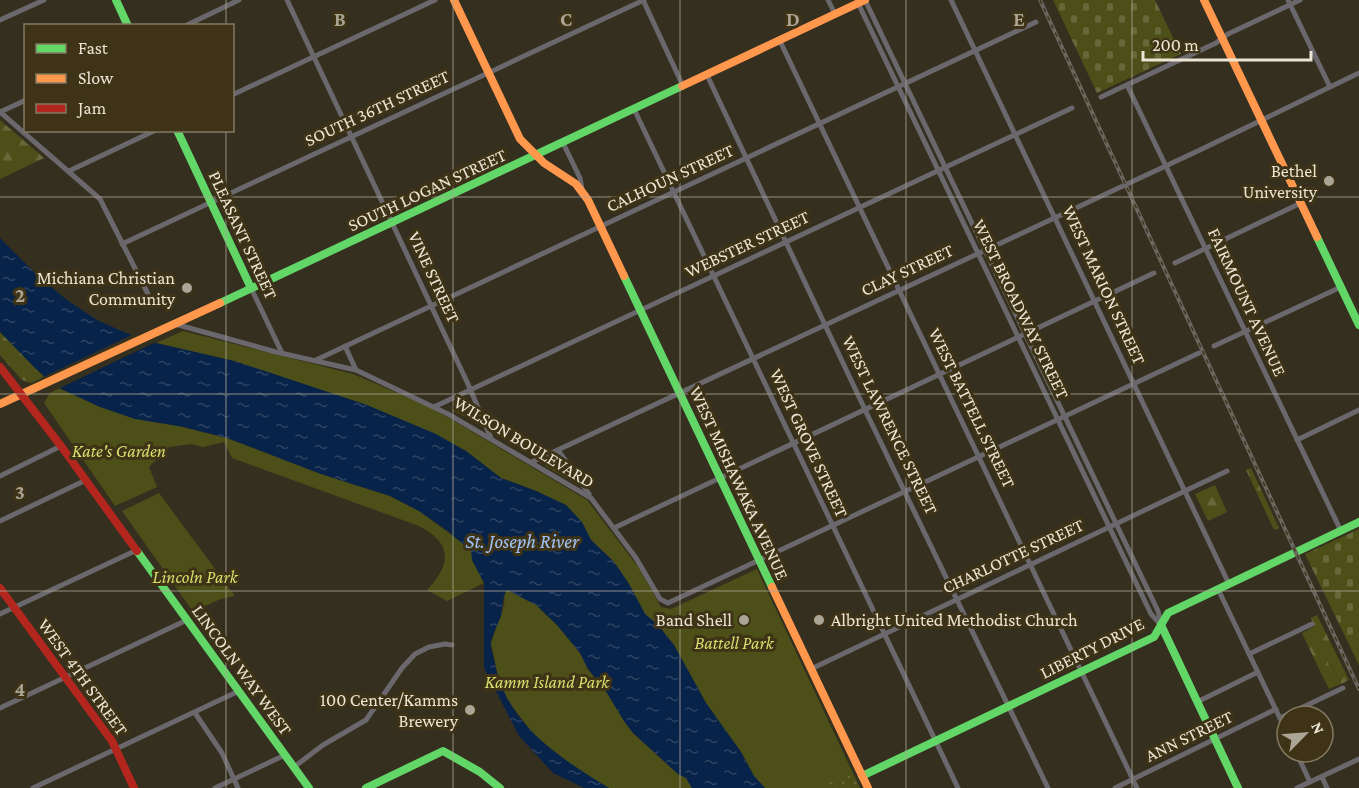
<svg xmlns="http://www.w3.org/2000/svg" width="1359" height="788" font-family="'Crimson Pro',serif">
	<defs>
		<pattern id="forest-firs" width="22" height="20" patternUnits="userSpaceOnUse" patternTransform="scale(1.5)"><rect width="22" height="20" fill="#4c4f18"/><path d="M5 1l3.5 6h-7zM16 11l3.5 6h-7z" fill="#666839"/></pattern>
		<pattern id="cemetery-stones" width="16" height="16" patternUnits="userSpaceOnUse" patternTransform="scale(1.5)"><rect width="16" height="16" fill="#4c4f18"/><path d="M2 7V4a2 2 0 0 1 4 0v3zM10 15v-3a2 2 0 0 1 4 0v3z" fill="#666839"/></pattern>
		<pattern id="garden-dots" width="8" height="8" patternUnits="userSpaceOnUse" patternTransform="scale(1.5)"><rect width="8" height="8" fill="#4c4f18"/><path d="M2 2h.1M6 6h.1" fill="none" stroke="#666839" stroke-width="1.8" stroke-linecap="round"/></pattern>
		<pattern id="water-ripples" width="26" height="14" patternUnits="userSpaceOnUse" patternTransform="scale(1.5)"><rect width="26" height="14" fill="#082349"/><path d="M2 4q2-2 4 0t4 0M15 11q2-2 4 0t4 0" fill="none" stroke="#2c4362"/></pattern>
	</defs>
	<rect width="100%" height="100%" fill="#352f1f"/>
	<!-- green -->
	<g fill="#4c4f18">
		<path d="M183 331 353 374 430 407 466 428 587 500 639 568 661 607 671 609 757 569 860 788H765L754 776 741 752 706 703 674 645 658 625 645 614 629 584 615 563 591 540 581 522 566 505 536 491 501 478 466 451 367 405 234 361 156 343Z"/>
		<path d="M59 388 100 407 227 438 321 474 390 496 419 511 472 550V560L484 583 447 601 427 590C451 565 453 543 419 526L232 458 224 442 203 447 191 444 169 447 149 467 157 487 115 506 44 403 50 393Z"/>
		<path d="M471 401 483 426 452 410 455 405Z"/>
		<path d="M563 461 578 483 576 484 545 466 547 462 554 464Z"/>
		<path d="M159 493 235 596C219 598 208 604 194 613L122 511Z"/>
		<path d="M509 590 536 605 557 625 580 653 588 669 607 693 624 721 633 733 678 774 686 778 692 788H609L579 771 535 736 511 705 504 694 499 682 491 643 504 605 505 591Z"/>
		<path d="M1331 664 1341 684 1329 689 1319 669Z"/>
	</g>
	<!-- forest -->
	<g fill="url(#forest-firs)">
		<path d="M0 120 44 158 0 179Z"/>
		<path d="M0 332 44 377 31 383 22 380 0 355Z"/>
		<path d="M1251 468 1279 528 1274 530 1246 470Z"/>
		<path d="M1215 485 1227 512 1208 521 1195 494Z"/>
		<path d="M1317 615 1349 680 1341 684 1331 664 1319 669 1302 633 1315 626 1311 618Z"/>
	</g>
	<!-- cemetery -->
	<g fill="url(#cemetery-stones)">
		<path d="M1053 0H1155L1181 54 1097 93Z"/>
		<path d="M1359 529V665L1305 554Z"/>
	</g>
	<!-- garden -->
	<path fill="url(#garden-dots)" d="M851 770 860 788H829L827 784C836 780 842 774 851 770Z"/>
	<!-- water -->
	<path fill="url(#water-ripples)" d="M0 238 38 276 67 300 97 320 126 333 156 343 234 361 367 405 436 434 466 451 501 478 536 491 566 505 582 522 591 540 614 562 629 584 645 614 658 625 674 645 706 703 741 752 754 776 765 788H692L686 778 678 774 633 733 624 721 607 693 588 669 580 653 557 625 536 605 507 590C502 596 503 607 501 616 498 624 493 633 491 642 490 648 494 657 495 664 508 726 559 757 609 788H584L553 773 519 736 484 668V583L472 560 471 550 466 551 463 544 449 532 419 511 390 496 321 474 227 438 184 427 135 419 100 407 59 388 36 369 0 332Z"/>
	<!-- pier -->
	<path fill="#352f1f" d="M136 333 160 340 56 390 41 378Z"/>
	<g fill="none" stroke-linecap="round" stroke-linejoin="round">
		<!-- street -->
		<g stroke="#6a686c" stroke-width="5">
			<path d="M287 0 468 384 491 438"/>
			<path d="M643 0 683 86"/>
			<path d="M828 0 835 14"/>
			<path d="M865 0 1158 611 1161 623"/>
			<path d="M951 0 1229 584"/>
			<path d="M1288 0 1330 87"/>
			<path d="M858 3 1151 614 1161 625"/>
			<path d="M0 20 44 0"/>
			<path d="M185 26 239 0"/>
			<path d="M780 41 1137 788"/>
			<path d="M707 75 868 416 1048 788"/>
			<path d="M1127 85 1341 531"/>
			<path d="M232 95 435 0"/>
			<path d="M1101 97 1216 43 1228 34 1300 0"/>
			<path d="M634 109 958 788"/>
			<path d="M0 112 100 199 153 304"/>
			<path d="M0 112 26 100"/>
			<path d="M563 143 580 178 582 189"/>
			<path d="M69 171 156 130"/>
			<path d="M122 244 644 0"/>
			<path d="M1175 263 1301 203"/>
			<path d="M251 288 282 353"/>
			<path d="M175 324 276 352 356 370 448 414 591 498 636 558 660 599 668 603 1199 353"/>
			<path d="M345 346 356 370"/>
			<path d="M1214 346 1341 287"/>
			<path d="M316 360 1036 22"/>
			<path d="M436 406 1072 108"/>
			<path d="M1297 440 1359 410"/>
			<path d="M558 450 589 494"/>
			<path d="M532 462 1202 149 1359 73"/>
			<path d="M0 476 61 446"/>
			<path d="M0 521 86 480"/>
			<path d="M614 528 1154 273"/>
			<path d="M1218 589 1287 733"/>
			<path d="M0 614 137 550"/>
			<path d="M1249 654 1312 624"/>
			<path d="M811 669 1227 471"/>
			<path d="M1197 702 1258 672"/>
			<path d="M0 708 187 620"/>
			<path d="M195 713 222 753 238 788"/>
			<path d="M1280 718 1343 688"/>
			<path d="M1296 752 1310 782"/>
			<path d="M294 767 323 745 366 720 402 668 415 654 429 647 445 644 452 645"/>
			<path d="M1322 777 1327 788"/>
			<path d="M33 788 239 691"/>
			<path d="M215 788 285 755"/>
			<path d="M1115 788 1276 709"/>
			<path d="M1297 788 1359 759"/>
		</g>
		<!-- fast -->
		<g stroke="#63d668" stroke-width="8">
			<path d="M116 0 128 26"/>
			<path d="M177 130 251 288"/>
			<path d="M1317 237 1359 325"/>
			<path d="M624 276 772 587"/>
			<path d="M220 303 682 86"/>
			<path d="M137 551 309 788"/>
			<path d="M1161 625 1238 788"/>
			<path d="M862 776 1154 637 1168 613 1359 522"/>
			<path d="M366 788 443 751 480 772 500 788"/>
		</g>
		<!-- slow -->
		<g stroke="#ff974d" stroke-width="8">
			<path d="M454 0 520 139 544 163 576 184 588 200 624 276"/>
			<path d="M1204 0 1317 237"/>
			<path d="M682 86 865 0"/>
			<path d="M0 404 220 303"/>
			<path d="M772 587 868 788"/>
		</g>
		<!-- jam -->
		<g stroke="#b3261e" stroke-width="8">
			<path d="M0 367 61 446 137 551"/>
			<path d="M0 588 112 741 134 788"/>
		</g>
		<defs>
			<path id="rail" d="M1040 0 1359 689"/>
		</defs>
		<!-- rail casing -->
		<use href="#rail" stroke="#6a6660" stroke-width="4"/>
		<!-- rail -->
		<use href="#rail" stroke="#3e3316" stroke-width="1.5" stroke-dasharray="4.5" stroke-linecap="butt"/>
	</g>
	<!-- grid -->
	<path fill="none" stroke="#aba595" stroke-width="1.5" stroke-opacity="0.55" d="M226 0V26M453 0V788M680 0V788M906 0V788M1132 0V788M226 130V788M0 197H1359M0 394H1359M0 591H1359"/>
	<!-- markers -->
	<g fill="#aba595" stroke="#3e3316" stroke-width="2">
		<circle cx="1329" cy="181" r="6"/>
		<circle cx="187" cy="288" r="6"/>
		<circle cx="744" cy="620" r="6"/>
		<circle cx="819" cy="620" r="6"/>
		<circle cx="470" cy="710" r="6"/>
	</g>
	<g text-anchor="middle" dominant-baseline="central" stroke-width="6" stroke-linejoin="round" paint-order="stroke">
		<!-- street labels -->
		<g font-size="18" fill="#ebe5d4" stroke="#3e3316">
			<text transform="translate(377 108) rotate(-25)">SOUTH 36TH STREET</text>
			<text transform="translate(670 178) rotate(-25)">CALHOUN STREET</text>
			<text transform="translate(427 190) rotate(-25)">SOUTH LOGAN STREET</text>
			<text transform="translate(243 235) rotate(65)">PLEASANT STREET</text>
			<text transform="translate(747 244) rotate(-25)">WEBSTER STREET</text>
			<text transform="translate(907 270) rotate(-25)">CLAY STREET</text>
			<text transform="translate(434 277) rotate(65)">VINE STREET</text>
			<text transform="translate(1104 285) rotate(65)">WEST MARION STREET</text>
			<text transform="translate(1247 302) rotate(65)">FAIRMOUNT AVENUE</text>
			<text transform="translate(1021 309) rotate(64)">WEST BROADWAY STREET</text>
			<text transform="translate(972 408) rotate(64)">WEST BATTELL STREET</text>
			<text transform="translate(890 425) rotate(64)">WEST LAWRENCE STREET</text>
			<text transform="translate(524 442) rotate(31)">WILSON BOULEVARD</text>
			<text transform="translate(809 443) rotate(65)">WEST GROVE STREET</text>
			<text transform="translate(739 483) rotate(65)">WEST MISHAWAKA AVENUE</text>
			<text transform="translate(1013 556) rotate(-25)">CHARLOTTE STREET</text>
			<text transform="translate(1092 648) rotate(-27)">LIBERTY DRIVE</text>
			<text transform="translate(242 670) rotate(54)">LINCOLN WAY WEST</text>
			<text transform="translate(83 677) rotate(54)">WEST 4TH STREET</text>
			<text transform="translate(1189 736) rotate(-26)">ANN STREET</text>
		</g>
		<!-- poi labels -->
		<g font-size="18" fill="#ebe5d4" stroke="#3e3316" text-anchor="end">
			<text x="1317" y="171">Bethel<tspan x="1317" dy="21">University</tspan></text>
			<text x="175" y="278">Michiana Christian<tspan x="175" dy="21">Community</tspan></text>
			<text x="732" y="620">Band Shell</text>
			<text x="831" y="620" text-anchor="start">Albright United Methodist Church</text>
			<text x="458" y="700">100 Center/Kamms<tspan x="458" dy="21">Brewery</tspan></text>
		</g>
		<!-- park labels -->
		<g font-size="18" font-style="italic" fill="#d5df6d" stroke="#3e3316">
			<text x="119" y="451">Kate's Garden</text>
			<text x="195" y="577">Lincoln Park</text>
			<text x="734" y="643">Battell Park</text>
			<text x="547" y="682">Kamm Island Park</text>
		</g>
		<!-- water labels -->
		<g font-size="20" font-style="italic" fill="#a0c3f7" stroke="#3e3316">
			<text x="522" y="541">St. Joseph River</text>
		</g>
	</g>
	<g font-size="20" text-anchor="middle" font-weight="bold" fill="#aba595" stroke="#3e3316" stroke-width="6" stroke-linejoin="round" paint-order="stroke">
		<text x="340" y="26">B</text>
		<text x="566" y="26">C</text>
		<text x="793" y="26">D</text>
		<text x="1019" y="26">E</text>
		<text x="20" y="302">2</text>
		<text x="20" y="499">3</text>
		<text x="20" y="696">4</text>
	</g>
	<!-- legend -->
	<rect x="24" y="24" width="210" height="108" fill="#3e3316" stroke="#837a62" stroke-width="1.5"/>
	<rect x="36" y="44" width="30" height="9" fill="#63d668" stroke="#837a62" stroke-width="1.5"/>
	<text x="78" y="54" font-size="18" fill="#ebe5d4">Fast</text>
	<rect x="36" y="74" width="30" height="9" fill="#ff974d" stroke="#837a62" stroke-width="1.5"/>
	<text x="78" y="84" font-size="18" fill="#ebe5d4">Slow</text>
	<rect x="36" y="104" width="30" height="9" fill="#b3261e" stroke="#837a62" stroke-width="1.5"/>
	<text x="78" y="114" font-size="18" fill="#ebe5d4">Jam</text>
	<!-- north arrow -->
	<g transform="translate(1305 734) rotate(65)"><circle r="28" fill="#3e3316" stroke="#837a62" stroke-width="1.5"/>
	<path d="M0-4.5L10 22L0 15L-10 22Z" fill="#aba595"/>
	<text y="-9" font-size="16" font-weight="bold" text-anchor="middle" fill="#ebe5d4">N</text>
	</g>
	<!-- scale -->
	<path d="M1143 51v9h168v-9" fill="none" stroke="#ebe5d4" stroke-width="3"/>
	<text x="1152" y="51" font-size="18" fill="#ebe5d4" stroke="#3e3316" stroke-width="4.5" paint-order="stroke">200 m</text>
</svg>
